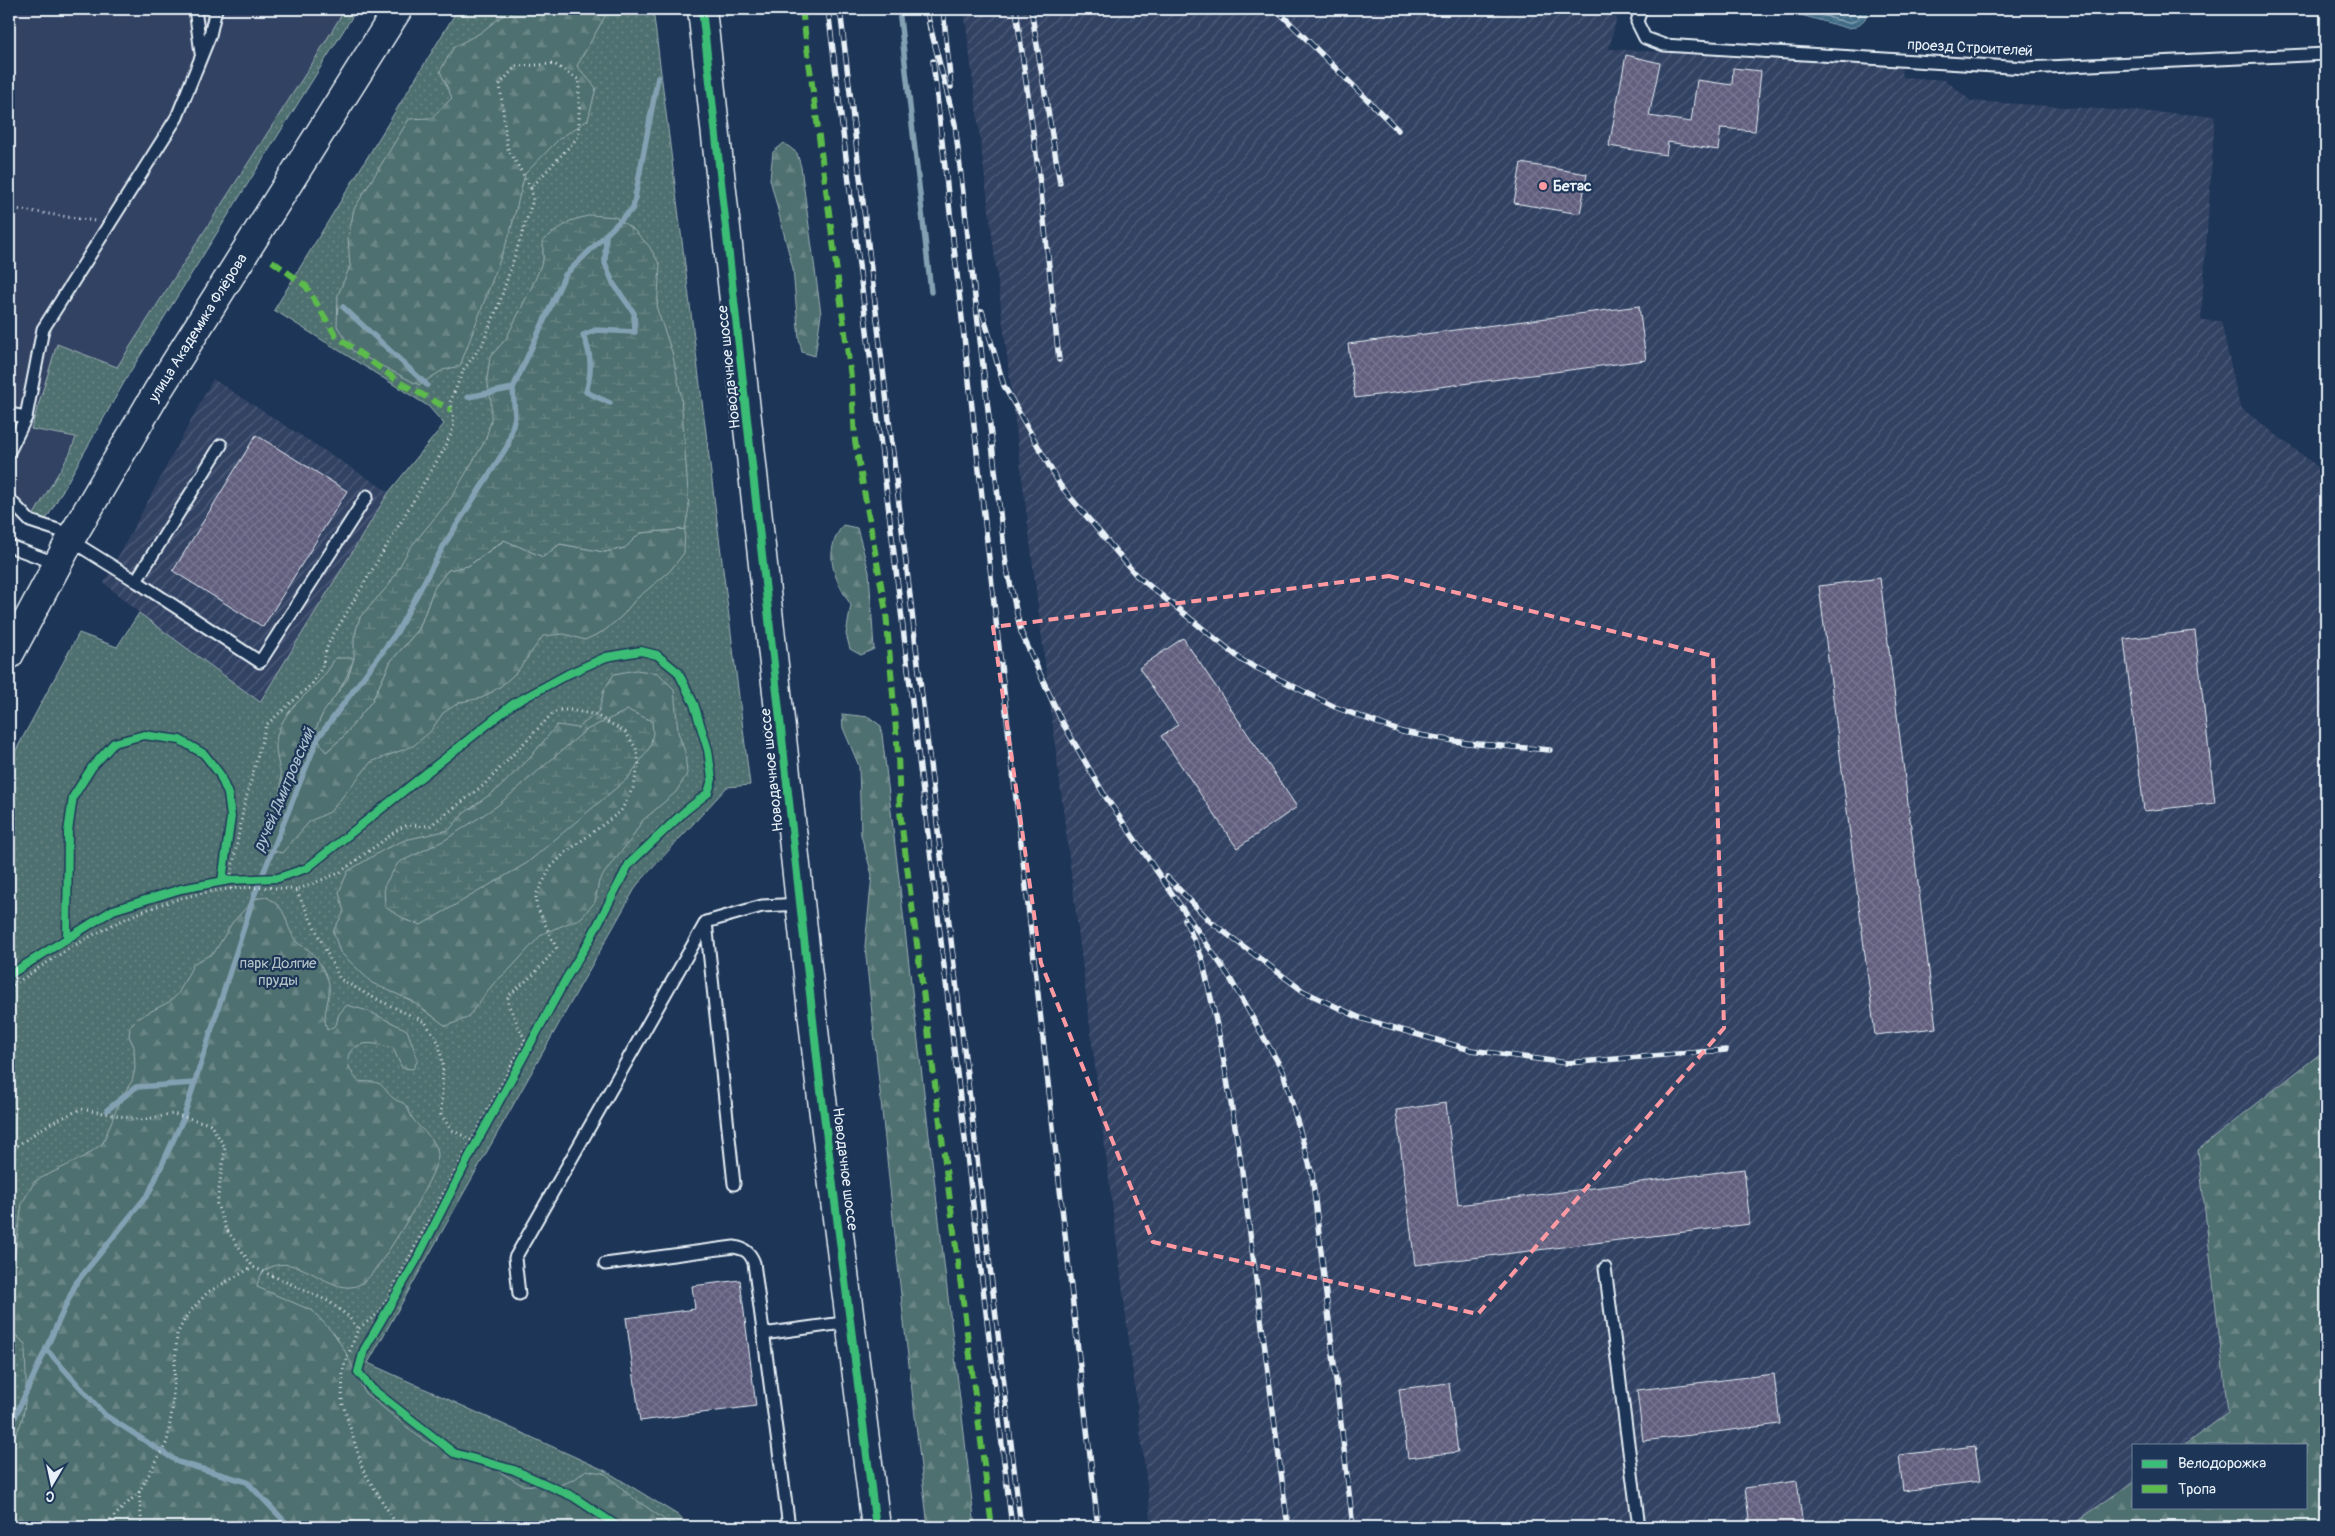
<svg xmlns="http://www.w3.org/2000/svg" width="2335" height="1536" font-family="Pangolin,sans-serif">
	<defs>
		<pattern id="industrial-furrows" width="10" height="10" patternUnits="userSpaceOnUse" patternTransform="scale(1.25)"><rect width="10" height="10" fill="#324263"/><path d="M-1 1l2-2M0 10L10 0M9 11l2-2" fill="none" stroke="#505e7a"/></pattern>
		<pattern id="green-dots" width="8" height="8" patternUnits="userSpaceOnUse" patternTransform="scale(1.25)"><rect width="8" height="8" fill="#507070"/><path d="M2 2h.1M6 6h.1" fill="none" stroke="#698585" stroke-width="1.8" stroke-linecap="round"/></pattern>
		<pattern id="forest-firs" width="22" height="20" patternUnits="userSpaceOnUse" patternTransform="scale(1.25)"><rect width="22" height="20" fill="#507070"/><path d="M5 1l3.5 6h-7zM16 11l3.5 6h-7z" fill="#698585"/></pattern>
		<pattern id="wetland-marsh" width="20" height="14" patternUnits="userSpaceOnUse" patternTransform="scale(1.25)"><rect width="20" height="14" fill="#507070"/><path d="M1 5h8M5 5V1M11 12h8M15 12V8" fill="none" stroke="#698585"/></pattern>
		<pattern id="water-waves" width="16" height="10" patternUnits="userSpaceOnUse" patternTransform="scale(1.25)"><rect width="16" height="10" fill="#3f6b85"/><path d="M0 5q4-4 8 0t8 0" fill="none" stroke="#5b8197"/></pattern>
		<pattern id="building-cross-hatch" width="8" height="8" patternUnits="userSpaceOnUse" patternTransform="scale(1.25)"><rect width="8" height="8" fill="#625f7e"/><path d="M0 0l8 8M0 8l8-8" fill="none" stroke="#787691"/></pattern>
	</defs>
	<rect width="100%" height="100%" fill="#1d3557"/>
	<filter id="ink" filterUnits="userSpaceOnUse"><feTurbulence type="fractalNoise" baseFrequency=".02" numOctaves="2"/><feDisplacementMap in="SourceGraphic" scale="10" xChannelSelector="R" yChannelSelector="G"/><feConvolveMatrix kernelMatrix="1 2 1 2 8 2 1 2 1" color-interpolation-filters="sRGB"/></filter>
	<g filter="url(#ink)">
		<!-- built -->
		<path fill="#324263" d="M9 9H345L315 59 117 367 33 516 9 529Z"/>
		<!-- industrial -->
		<g fill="url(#industrial-furrows)">
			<path d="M964 9H1619L1609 49 1901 66 1903 77 1945 80 1971 101 2215 116 2201 320 2221 321 2240 407 2326 473V1049L2198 1150 2228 1413 2184 1445H2134V1481L2069 1527H1152Z"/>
			<path d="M213 379 389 492 260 702 139 613 104 583Z"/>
		</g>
		<!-- green -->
		<g fill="url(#green-dots)" stroke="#9cb0b4">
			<path d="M345 9H357L130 372 43 525 33 516 70 453 76 437 31 429 57 344 117 367 315 59Z"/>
			<path d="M458 9H653L750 785 727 787 637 885 368 1363 606 1471 681 1517 687 1527H9V763L79 633 117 647 139 613 260 702 389 492 444 424 428 406 274 310Z"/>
		</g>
		<!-- forest -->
		<g fill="url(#forest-firs)" stroke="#9cb0b4">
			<path d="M523 9H609L577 66 596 88 588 120 559 139 525 174 510 233 460 366 443 370 419 385 353 351 337 326 338 295 350 266 348 238 354 209 409 119 431 118 452 98 440 71 454 47 480 33 502 16Z"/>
			<path d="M784 143 797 153 801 167 821 314 815 356 802 352 799 339 793 269 770 179 773 152Z"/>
			<path d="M843 525 857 528 869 572 874 649 861 655 850 649 846 634 851 605C834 579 822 553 843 525Z"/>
			<path d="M685 529 684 553 669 572 636 599 622 616 604 631 585 640 564 634 543 636 517 672 501 686 482 698 460 702 443 713 430 732 413 746 371 762 330 812 310 821 282 853 261 848C262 841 261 831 263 825 270 811 280 803 281 787 283 765 268 749 282 723 295 697 323 686 335 658H354C345 687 327 705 314 733L326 752 343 737 372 701 391 661 419 629 434 588 448 570 468 566 505 540 543 557 560 544 605 552 625 548 640 533Z"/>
			<path d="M636 670 658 673 674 689 678 732 685 752 687 774 676 792 642 821 630 841 613 861 599 881 595 902 581 918 542 934 510 969 494 983 467 1018 446 1026 410 1000 372 983 340 952 333 931 344 912 339 892 348 871 385 849 405 840 449 830 463 814 499 788 529 759 557 725 578 728 599 711 604 690 614 674Z"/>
			<path d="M842 714 869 717 881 726 975 1527H928L903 1314 865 946 872 875 861 835 859 766 843 728Z"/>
			<path d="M266 897C290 909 283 923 296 941 300 946 307 948 312 953 318 960 327 974 329 984 331 1000 321 1013 327 1030L336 1025 339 1014 347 1005 368 1011 407 1030 418 1060 413 1069 402 1068 393 1048C383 1046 370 1041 360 1045 341 1051 348 1070 358 1081 364 1082 375 1081 380 1084 385 1088 388 1094 393 1098 396 1101 400 1101 403 1103 408 1106 410 1115 413 1119 421 1131 438 1139 438 1156 437 1175 382 1266 366 1280 338 1306 304 1252 271 1267 261 1272 259 1277 257 1287L313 1311 335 1335 346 1353 365 1393 423 1440 464 1460 495 1469 522 1485 556 1487 575 1479 586 1470 606 1474 632 1497 675 1527H9V1443C32 1420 25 1374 25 1344L9 1328V1269L14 1260 22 1203 35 1181 84 1157 103 1143 120 1100 132 1081 135 1069 134 1047 129 1036 130 1026 138 1018 169 1002 178 994 194 963 214 953 232 923 254 899Z"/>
			<path d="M2326 1049V1527H2069L2134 1481V1507H2306V1445H2184L2228 1413 2198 1150Z"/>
		</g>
		<!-- wetland -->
		<g fill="url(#wetland-marsh)" stroke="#9cb0b4">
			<path d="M591 215 615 217 634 230 649 246 660 265 657 309 672 352 681 395 689 507 685 529 640 533 625 548 604 552 560 544 543 557 504 540 468 566 448 570 434 588 419 629 391 661 372 701 343 737 326 752 314 733 323 713 348 678 354 658V637L360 617 389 585 410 548 451 498 485 441 491 421V401L487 379 490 357 506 339 535 280 543 260V240L570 221Z"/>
			<path d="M628 710 652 721 653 733 650 747 628 778 527 863 421 925 406 920 385 907 384 886 398 863 445 840 497 806 586 730Z"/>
		</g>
		<!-- water -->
		<path fill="url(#water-waves)" stroke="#83a1b3" d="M1797 9H1867L1865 19 1856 27 1847 28 1801 15Z"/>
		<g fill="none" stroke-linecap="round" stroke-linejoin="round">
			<!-- shore -->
			<path stroke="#a4bbca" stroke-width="1" d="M1803 9 1848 23C1857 22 1860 17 1862 9"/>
			<!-- stream -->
			<g stroke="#83a1b3" stroke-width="5.5">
				<path d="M899 9 931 292"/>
				<path d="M726 14 732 9"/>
				<path d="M606 234 605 263 613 283 634 313 635 332 596 330 583 335C592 355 592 371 586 392L610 403"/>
				<path d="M343 307 427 385"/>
				<path d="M468 397 513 388"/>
				<path d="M107 1110 136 1087 195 1083"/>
				<path d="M46 1349 105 1415 178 1462 247 1482 290 1527"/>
				<path d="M9 1430 76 1283 149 1193 183 1119 254 896 318 738 397 632 444 545 508 445 515 417 513 388 565 275 633 208 658 77"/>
			</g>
		</g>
		<!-- building -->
		<g fill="url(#building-cross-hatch)" stroke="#e8f1f8">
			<path d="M1626 55 1660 63 1649 116 1691 122 1697 80 1732 85 1733 68 1761 71 1755 131 1721 128 1718 150 1668 142 1666 155 1609 146Z"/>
			<path d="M1521 163 1587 174 1580 214 1514 203Z"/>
			<path d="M1639 306 1646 360 1355 398 1348 344Z"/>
			<path d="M256 435 347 491 263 627 173 571Z"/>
			<path d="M1880 578 1936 1028 1875 1035 1819 586Z"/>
			<path d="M2195 631 2215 803 2144 811 2124 639Z"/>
			<path d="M1183 638 1297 807 1237 848 1161 736 1178 725 1139 668Z"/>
			<path d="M1446 1103 1458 1205 1744 1169 1750 1224 1415 1265 1396 1110Z"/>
			<path d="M740 1280 756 1406 640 1421 626 1318 695 1309 692 1286Z"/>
			<path d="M1774 1374 1780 1424 1643 1441 1637 1390Z"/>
			<path d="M1449 1383 1458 1452 1408 1458 1399 1389Z"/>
			<path d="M1975 1446 1980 1481 1903 1491 1899 1455Z"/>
			<path d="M1797 1481 1803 1527H1750L1745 1488Z"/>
		</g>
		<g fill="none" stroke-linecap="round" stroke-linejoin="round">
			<defs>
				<g id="lane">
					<path d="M195 9 201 53"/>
					<path d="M1641 9 1637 22 1645 38 1664 45 2025 68 2326 54"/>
					<path d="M9 414 26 417"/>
					<path d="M9 452 26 417 43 329 177 117 210 35 216 9"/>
					<path d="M9 499 30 521 73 535"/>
					<path d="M70 540 136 581 260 662 367 496"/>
					<path d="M9 546 58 564"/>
					<path d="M136 581 221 445"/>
					<path d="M706 922 734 1184"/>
					<path d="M605 1264 734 1247C745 1249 750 1252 754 1263L789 1527"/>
					<path d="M1605 1268 1639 1527"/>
					<path d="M519 1294 515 1258 706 922 762 906 801 904"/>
					<path d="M763 1334 850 1322"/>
				</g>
				<g id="secondary">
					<path d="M702 9 819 1075 876 1527"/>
					<path id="s1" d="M9 655 73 535 157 392 398 9"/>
				</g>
			</defs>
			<!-- lane casing -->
			<use href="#lane" stroke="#e8f1f8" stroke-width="15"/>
			<!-- secondary casing -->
			<use href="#secondary" stroke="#e8f1f8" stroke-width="31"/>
			<!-- path -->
			<g stroke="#e8f1f8" stroke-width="3" stroke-dasharray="1 4" stroke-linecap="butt">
				<path d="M9 208 95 221"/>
				<path d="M231 889 230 880 244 806 266 725 312 684 322 667 328 644 446 446 454 425 450 402 464 369 482 345 499 304 533 200 531 188 579 136V80L554 64 516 66 500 84 507 147 531 188"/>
				<path d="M9 988C96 928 186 875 296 890"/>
				<path d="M471 1140 452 1130 441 1115 443 1069 439 1043 425 1022 370 996 340 979 296 890 339 873 400 828 408 825 430 826 484 785 553 713 560 710H570L596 715 625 732 636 748 639 763 633 788 621 811 565 853 551 867 536 895V905L557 949"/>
				<path d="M9 1158 15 1147 49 1124 81 1109 142 1120 173 1114 210 1124 225 1147 217 1204 225 1227 253 1267 328 1301 348 1316 358 1329"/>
				<path d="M139 1492 142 1527"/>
				<path d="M103 1527 139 1492 167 1442 172 1411 177 1334 187 1315 208 1292 253 1267"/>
				<path d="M398 1527 363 1470 342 1401 343 1369 358 1329 380 1312 525 1040 508 1004V996L533 975 555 950"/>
			</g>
			<!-- lane -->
			<use href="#lane" stroke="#1d3557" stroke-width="11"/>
			<!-- secondary -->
			<use href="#secondary" stroke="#1d3557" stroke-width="28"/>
			<defs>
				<g id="rail">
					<path d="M828 9 1012 1527"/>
					<path d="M840 9 1021 1527"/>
					<path d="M927 9 930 29"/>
					<path d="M943 9 951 87"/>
					<path d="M1016 9 1040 183 1059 360"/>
					<path d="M1031 9 1060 183"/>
					<path d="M1276 9 1398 130"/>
					<path d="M929 22 955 124 1006 565 1021 632 1061 720 1105 796 1228 975 1283 1071 1312 1174 1353 1527"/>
					<path d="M933 61 1098 1527"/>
					<path d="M982 311 1004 386 1060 485 1136 575 1243 661 1335 707 1402 732 1467 743 1550 750"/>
					<path d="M1167 877 1211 922 1303 991 1360 1018 1471 1050 1567 1063 1726 1050"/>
					<path d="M1185 920 1202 958 1220 1039 1240 1156 1288 1527"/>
				</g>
			</defs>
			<!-- rail casing -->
			<use href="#rail" stroke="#e8f1f8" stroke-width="5.5"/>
			<!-- rail -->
			<use href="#rail" stroke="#1d3557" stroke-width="4" stroke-dasharray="11" stroke-linecap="butt"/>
			<!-- quiet -->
			<g stroke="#5cbc4b" stroke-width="6" stroke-dasharray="12 6" stroke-linecap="butt">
				<path d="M802 9 852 385 855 441 886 612 898 754 900 812 992 1527"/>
				<path d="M272 261 306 286 336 336 402 384 451 410"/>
			</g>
			<defs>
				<g id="cycleway">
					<path d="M702 9 819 1075 876 1527"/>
					<path d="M67 938 68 832 73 797 92 767 114 743 144 735 180 740 204 754 219 773 228 794 231 817 222 881"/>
					<path d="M9 975 113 910 181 889 230 880 278 878 307 868 513 704 568 674 606 657 641 651 657 655 678 672 694 704 708 750 712 779 708 793 685 811 629 864 589 941 567 977 473 1149 417 1259 364 1350 358 1372 372 1389 454 1453 514 1470 572 1496 619 1527"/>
				</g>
			</defs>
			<!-- cycleway casing -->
			<use href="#cycleway" stroke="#1d3557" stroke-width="11"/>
			<!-- cycleway -->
			<use href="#cycleway" stroke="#3abd76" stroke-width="8"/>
		</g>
	</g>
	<!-- marked area -->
	<path fill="none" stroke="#ff9aa2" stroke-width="4" stroke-dasharray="10 6" stroke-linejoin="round" d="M1389 576 1713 656 1724 1028 1478 1314 1153 1242 1041 963 993 627Z"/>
	<!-- markers -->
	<circle fill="#ff9aa2" stroke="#1d3557" stroke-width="2" cx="1543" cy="186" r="5"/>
	<g text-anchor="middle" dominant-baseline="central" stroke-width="4.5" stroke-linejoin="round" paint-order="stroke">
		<!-- street labels -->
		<g font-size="15" fill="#e8f1f8" stroke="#1d3557">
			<text transform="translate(1970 48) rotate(3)">проезд Строителей</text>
			<text stroke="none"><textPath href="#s1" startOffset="378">улица Академика Флёрова</textPath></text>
			<text transform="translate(729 367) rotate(-96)">Новодачное шоссе</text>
			<text transform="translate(772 770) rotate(-96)">Новодачное шоссе</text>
			<text transform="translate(845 1169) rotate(83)">Новодачное шоссе</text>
		</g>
		<!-- poi labels -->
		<g font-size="15" font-weight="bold" fill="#e8f1f8" stroke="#1d3557" text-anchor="start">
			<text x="1553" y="186">Бетас</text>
		</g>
		<!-- park labels -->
		<g font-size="15" fill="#b3c4c8" stroke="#1d3557">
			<text x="278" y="963">парк Долгие<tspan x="278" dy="17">пруды</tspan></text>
		</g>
		<!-- water labels -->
		<g font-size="16" font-style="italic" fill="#adc2d0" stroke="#1d3557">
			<text transform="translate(284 790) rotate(-67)">ручей Дмитровский</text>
		</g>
	</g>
	<!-- margin -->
	<rect width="2335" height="1536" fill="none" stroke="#1d3557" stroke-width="30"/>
	<rect x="15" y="15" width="2305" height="1506" fill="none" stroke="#e8f1f8" stroke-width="2" filter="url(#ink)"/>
	<!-- legend -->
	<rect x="2132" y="1444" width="175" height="65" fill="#1d3557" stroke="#6e8097"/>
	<rect x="2142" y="1460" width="25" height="8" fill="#3abd76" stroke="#6e8097"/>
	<text x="2178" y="1468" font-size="15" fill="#e8f1f8">Велодорожка</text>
	<rect x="2142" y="1485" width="25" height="8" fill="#5cbc4b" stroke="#6e8097"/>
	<text x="2178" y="1494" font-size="15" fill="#e8f1f8">Тропа</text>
	<!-- north arrow -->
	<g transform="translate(52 1484) rotate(189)" stroke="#1d3557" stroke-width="4" paint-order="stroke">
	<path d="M0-4L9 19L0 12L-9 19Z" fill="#e8f1f8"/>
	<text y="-8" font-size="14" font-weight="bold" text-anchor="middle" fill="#e8f1f8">С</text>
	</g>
</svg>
